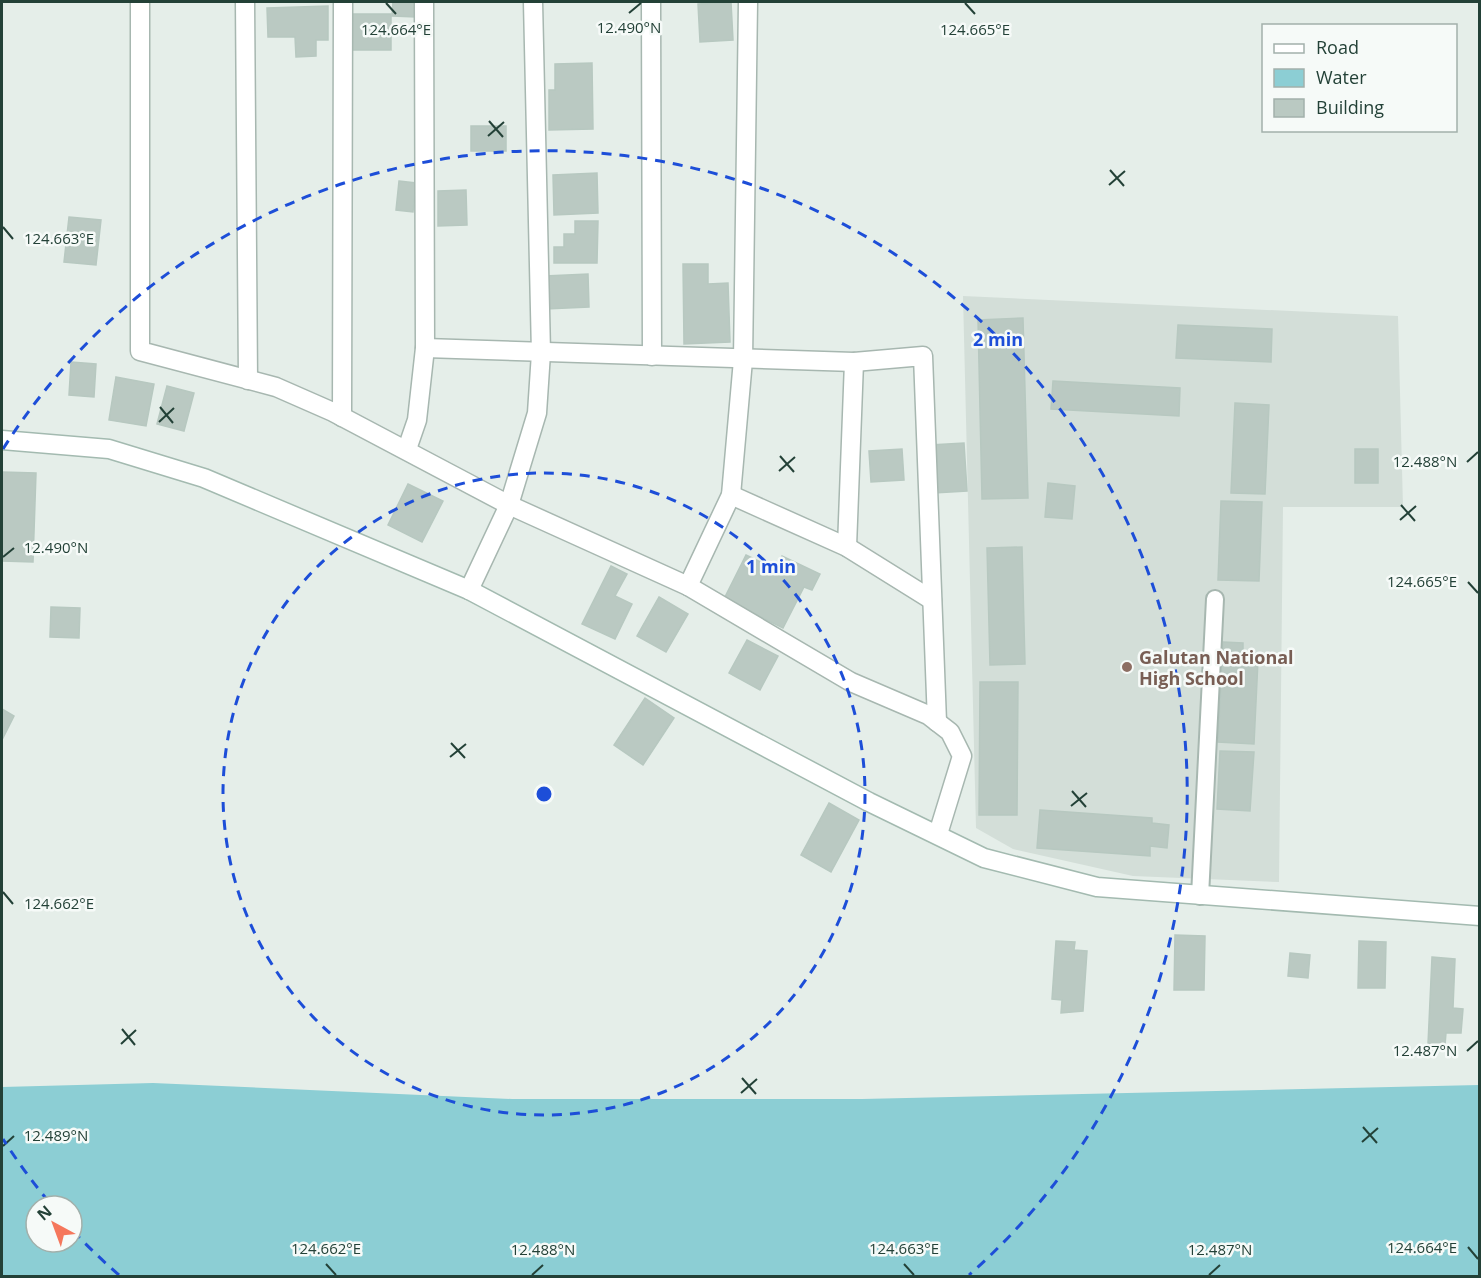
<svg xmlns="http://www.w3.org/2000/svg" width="1481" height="1278" font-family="'Open Sans',sans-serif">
	<rect width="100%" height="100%" fill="#e5eee9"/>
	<!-- built -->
	<path fill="#d3ded8" d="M963 296 1398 316 1403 507H1283L1279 882 1133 876 1013 849 976 828Z"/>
	<!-- water -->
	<path fill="#8cced4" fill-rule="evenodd" d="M153 1083 512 1099H862L1479 1085V1276H2V1087ZM36 1206H72V1242H36Z"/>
	<!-- building -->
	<g fill="#bac9c2" stroke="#b7c8c0" stroke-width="1.5">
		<path d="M393 2H417L416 17 392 16Z"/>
		<path d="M731 2 733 40 700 42 698 4Z"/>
		<path d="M328 6V40H316V56L296 57 295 37H268L267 8Z"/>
		<path d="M352 14H391V50H351Z"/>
		<path d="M592 63 593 129 549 130V90H555V64Z"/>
		<rect x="471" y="126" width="35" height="25"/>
		<path d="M597 173 598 213 554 215 553 175Z"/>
		<path d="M399 181 416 183 413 212 396 210Z"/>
		<path d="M466 190 467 225 438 226V191Z"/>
		<path d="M69 217 101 220 96 265 64 262Z"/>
		<path d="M575 221H598L597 263H554V247H564V234H575Z"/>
		<path d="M683 264H708V284L728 283 730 342 684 344Z"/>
		<path d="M588 274 589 307 546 309 545 276Z"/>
		<path d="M1023 318 1028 498 982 499 978 320Z"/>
		<path d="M1178 325 1272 329 1271 362 1176 358Z"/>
		<path d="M71 362 96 364 94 397 69 395Z"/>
		<path d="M116 377 154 384 146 426 109 420Z"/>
		<path d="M1053 381 1180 388 1179 416 1051 409Z"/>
		<path d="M167 386 194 393 184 431 157 424Z"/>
		<path d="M1235 403 1269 405 1265 494 1231 493Z"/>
		<path d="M964 443 967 491 934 493 930 445Z"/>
		<path d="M902 449 904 480 871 482 869 451Z"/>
		<rect x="1355" y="449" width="23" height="34"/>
		<path d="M2 472 36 473 33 562 2 561Z"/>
		<path d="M1048 483 1075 486 1072 519 1045 517Z"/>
		<path d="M408 484 443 501 422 542 388 525Z"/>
		<path d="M1221 501 1262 502 1259 581 1218 580Z"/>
		<path d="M1022 547 1025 664 990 665 987 548Z"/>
		<path d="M746 555 775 569 782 556 820 574 812 590 804 587 783 628 724 599Z"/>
		<path d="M611 566 627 574 615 596 632 604 615 639 582 624Z"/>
		<path d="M659 597 688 614 666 652 637 636Z"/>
		<path d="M51 607 80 608 79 638 50 637Z"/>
		<path d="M747 640 778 656 760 690 729 673Z"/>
		<path d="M1223 642 1243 643V659L1258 660 1254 744 1218 742Z"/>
		<path d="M980 682H1018L1017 815H979Z"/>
		<path d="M645 698 674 718 643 765 614 745Z"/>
		<path d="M2 709 14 716 2 740Z"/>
		<path d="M1220 751 1254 752 1250 811 1217 809Z"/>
		<path d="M829 803 859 820 831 872 801 855Z"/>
		<path d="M1040 810 1152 818V823L1169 825 1167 848 1150 846V856L1037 848Z"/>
		<path d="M1175 935 1205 936 1204 990H1174Z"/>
		<path d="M1056 941 1075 942 1074 950 1087 951 1083 1011 1061 1013 1062 1000 1052 999Z"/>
		<path d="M1359 941 1386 942 1385 988H1358Z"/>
		<path d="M1290 953 1310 955 1308 978 1288 976Z"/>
		<path d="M1432 957 1455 959 1453 1008 1463 1009 1461 1033H1446L1445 1045 1428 1044Z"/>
	</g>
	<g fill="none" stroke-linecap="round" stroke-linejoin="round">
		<defs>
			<path id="lane" d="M1200 896 1215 599"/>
			<g id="street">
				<path d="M140 2V351L276 387 333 412 509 505 688 586 851 682 928 715 950 732 962 756 938 834"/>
				<path d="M245 2 248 380"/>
				<path d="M651 2 652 356"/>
				<path d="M425 348 854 362 923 356 937 722"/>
				<path d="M342 417 343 2"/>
				<path d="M407 449 417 420 425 348 424 2"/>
				<path d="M731 495 847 547 932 600"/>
				<path d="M847 547 854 362"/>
				<path d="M688 586 731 495 743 360 748 2"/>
				<path d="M469 590 509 505 537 413 541 353 533 2"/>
			</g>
			<path id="secondary" d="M2 440 109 449 204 478 469 590 869 802 984 858 1097 887 1480 916"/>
		</defs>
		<!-- lane casing -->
		<use href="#lane" stroke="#a7b7b0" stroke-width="20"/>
		<!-- street casing -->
		<use href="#street" stroke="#a7b7b0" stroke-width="21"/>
		<!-- secondary casing -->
		<use href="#secondary" stroke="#a3bab0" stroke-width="21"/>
		<!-- lane -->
		<use href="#lane" stroke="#fff" stroke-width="16"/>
		<!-- street -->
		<use href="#street" stroke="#fff" stroke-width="18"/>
		<!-- secondary -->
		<use href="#secondary" stroke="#fff" stroke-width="18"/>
	</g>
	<!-- ticks -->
	<path fill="none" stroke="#234137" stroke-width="2" d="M386 3 396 14M965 3 975 14M629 13 641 3M489 121 503 137M488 136 504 122M1110 170 1124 186M1109 185 1125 171M3 227 13 239M160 407 173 423M159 422 174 408M780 456 794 472M1467 462 1478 452M779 471 795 457M1401 505 1415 521M1400 520 1416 506M3 557 14 548M1468 582 1478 593M451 743 465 758M450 757 466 744M1072 791 1086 807M1071 806 1087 793M3 892 13 904M122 1029 135 1045M121 1044 136 1030M1467 1051 1478 1041M742 1078 756 1094M741 1093 757 1079M1363 1127 1377 1143M1362 1142 1378 1128M3 1146 14 1136M1468 1247 1478 1259M326 1264 336 1275M904 1264 914 1275M532 1275 543 1265M1209 1275 1220 1265"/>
	<!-- distance rings -->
	<g fill="none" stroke="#1d4ed8" stroke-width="3" stroke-dasharray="10 8">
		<circle cx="544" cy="794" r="321"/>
		<path d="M119 1275A642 642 0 0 1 74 1232M49 1202A642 642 0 0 1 3 1139M3 449A642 642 0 1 1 969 1275"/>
	</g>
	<!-- markers -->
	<circle fill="#8d6e63" stroke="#f6faf8" stroke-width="2" cx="1127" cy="667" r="6"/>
	<g text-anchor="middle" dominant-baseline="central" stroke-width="5" stroke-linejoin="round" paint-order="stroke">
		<!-- education labels -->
		<g font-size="18" font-weight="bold" fill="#785e54" stroke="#f6faf8" text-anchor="start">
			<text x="1139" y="657">Galutan National<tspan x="1139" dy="21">High School</tspan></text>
		</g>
	</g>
	<g font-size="15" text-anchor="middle" fill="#234137" stroke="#f6faf8" stroke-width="5" stroke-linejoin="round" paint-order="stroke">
		<text x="629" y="33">12.490°N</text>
		<text x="975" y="35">124.665°E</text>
		<text x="396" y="35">124.664°E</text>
		<text x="59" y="244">124.663°E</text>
		<text x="1425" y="467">12.488°N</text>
		<text x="56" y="553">12.490°N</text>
		<text x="1422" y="587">124.665°E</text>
		<text x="59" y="909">124.662°E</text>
		<text x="1425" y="1056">12.487°N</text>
		<text x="56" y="1141">12.489°N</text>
		<text x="1422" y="1253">124.664°E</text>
		<text x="326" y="1254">124.662°E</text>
		<text x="904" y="1254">124.663°E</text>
		<text x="543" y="1255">12.488°N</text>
		<text x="1220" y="1255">12.487°N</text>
	</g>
	<circle cx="544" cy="794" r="9" fill="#1d4ed8" stroke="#f6faf8" stroke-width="3"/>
	<g font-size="18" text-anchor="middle" font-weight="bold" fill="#1d4ed8" stroke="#f6faf8" stroke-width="5" stroke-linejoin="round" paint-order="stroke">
		<text x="998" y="346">2 min</text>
		<text x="771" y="573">1 min</text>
	</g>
	<!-- border -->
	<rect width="1481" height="1278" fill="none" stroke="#234137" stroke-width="6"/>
	<!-- legend -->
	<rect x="1262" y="24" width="195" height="108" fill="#f6faf8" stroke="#a2b0ab" stroke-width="1.5"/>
	<rect x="1274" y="44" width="30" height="9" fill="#ffffff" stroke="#a2b0ab" stroke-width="1.5"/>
	<text x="1316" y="54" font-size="18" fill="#234137">Road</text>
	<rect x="1274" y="69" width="30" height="18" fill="#8cced4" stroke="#a2b0ab" stroke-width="1.5"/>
	<text x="1316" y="84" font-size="18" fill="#234137">Water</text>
	<rect x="1274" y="99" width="30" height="18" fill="#bac9c2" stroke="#a2b0ab" stroke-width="1.5"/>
	<text x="1316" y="114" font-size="18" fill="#234137">Building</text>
	<!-- north arrow -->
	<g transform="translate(54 1224) rotate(319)"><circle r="28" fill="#f6faf8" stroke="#a2b0ab" stroke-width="1.5"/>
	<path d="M0-4.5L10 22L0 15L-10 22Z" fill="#f5775c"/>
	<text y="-9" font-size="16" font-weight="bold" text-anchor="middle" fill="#234137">N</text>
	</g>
</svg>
